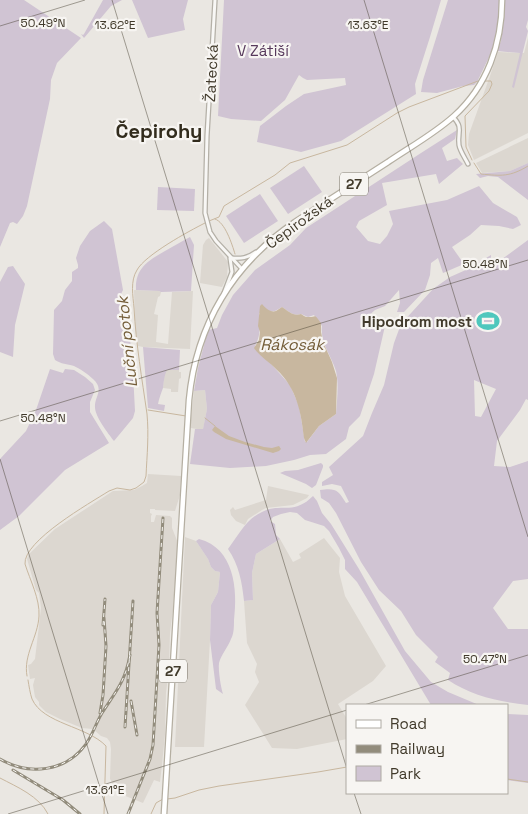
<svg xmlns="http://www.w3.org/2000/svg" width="528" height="814" font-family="'Space Grotesk',sans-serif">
	<rect width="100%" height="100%" fill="#eae7e2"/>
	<!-- built -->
	<g fill="#dcd7d0">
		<path d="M528 38V133L474 160 468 145 469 134 490 76 498 52 524 53Z"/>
		<path d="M528 138V163L510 171 482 173 476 163Z"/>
		<path d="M209 238 228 262 227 277 222 287 200 283 203 245 206 240Z"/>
		<path d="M134 290 159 291 161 292 160 296 158 297 154 314 158 315 156 342 168 344 172 292 193 291 190 349 143 347 138 346 135 326Z"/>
		<path d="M166 370H179V372H181V378L179 379 178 392H171V389L163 388 164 375Z"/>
		<path d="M205 390 207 409 203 430 191 428V418L194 391Z"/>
		<path d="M148 474 181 476 180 495 175 511 155 510V509H150V513L152 514 151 516V522H154L156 515 170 516 172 518V528L178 543 173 609 170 633 169 668 166 693 165 734 162 765 160 782 154 780 143 803 118 793 110 779 111 749 110 742 107 738 101 736 93 729 82 728 60 719 46 712 39 705V702L35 697 33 685 35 678 30 679 28 665 31 664 35 659 41 608 39 593 36 590 27 559 29 554 55 529 113 491 134 490 142 486 147 483Z"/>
		<path d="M268 486 309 495 307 498 293 505 266 508 262 510 248 519 245 525 236 521 231 515 230 510 233 507 235 510 266 500Z"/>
		<path d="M185 537 196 541 208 559 211 567 215 571 220 572 218 592 211 605 210 640 204 747H175Z"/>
		<path d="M324 538 340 558 339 572 345 596 386 666 373 681 338 704 347 719V739L297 749 272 748 245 705 259 682 255 672 257 664 247 643 244 601 253 600 252 573 256 554 280 539 293 562 301 558 299 554Z"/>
	</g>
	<!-- green -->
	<g fill="#d0c4d3" fill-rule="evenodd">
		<path d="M0 0H24L81 38 57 63 51 80 50 99 27 206 23 216 17 224 13 222 10 223 0 247Z"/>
		<path d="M103 0H122L111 6 84 38 81 34 83 35 84 34Z"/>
		<path d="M132 0H188L183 19 185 30 148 38Z"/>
		<path d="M224 0H441L430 37 415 84 416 94 341 141 301 152 257 142 260 126 286 106 304 94 346 85 345 78 307 80 303 78 299 75 285 100 261 121 231 119 218 116Z"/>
		<path d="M448 0H500L497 33 495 37 493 49 477 82 474 85 463 86 437 93 421 92 423 80Z"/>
		<path d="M504 0H528V20L526 27 528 31 514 88 512 87 520 53 497 51 501 41Z"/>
		<path d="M457 130 455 139 442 148 447 161 457 158 463 164 439 184 436 174 382 183 387 205 359 221 356 227 368 241 380 244 387 236 393 224 389 211 447 200 479 186 493 203 517 217 521 225 513 229 499 226 481 225 470 235 452 247 464 264 443 273 438 258 431 263 430 275 425 290 404 312H397L400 303 399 290 385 306 375 310 366 318 385 326 374 374 360 416 349 427 346 439 326 454 310 455 294 460 266 466 230 468 190 464 195 429H203L207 409 205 390 194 391 198 368 208 330 217 328 222 315 233 295 255 270 290 245 306 228 421 153ZM282 307C288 311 294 317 301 314L308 317 314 315 322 326C320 343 331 355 336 371 339 384 337 400 336 414L319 426 307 442H305L299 406 290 385 255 346C261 335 260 325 259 313L275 311Z"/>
		<path d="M528 163V200L498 177 488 176 480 178 476 174 510 171Z"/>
		<path d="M304 166 322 192 288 214 270 188Z"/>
		<path d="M158 187 195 189 194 211 157 210Z"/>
		<path d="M260 194 278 221 244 243 226 216Z"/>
		<path d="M104 221 112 229 123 290 121 294V303L128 315 133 373 135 411 133 418 114 441C108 433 96 418 95 408 94 396 105 390 93 379 88 374 80 369 74 366 67 364 61 364 55 360L53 354 54 310 62 301 65 290 72 281V272L78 268V265L76 258 80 246 90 231Z"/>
		<path d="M190 237 194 245 191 291 161 292 159 291 136 290C135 268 148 261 165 251 174 246 182 241 190 237Z"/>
		<path d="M528 240V400L526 399 520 410 497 441 494 466 510 467 528 461V579L513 581 493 608 508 629H528V705C500 702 472 696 448 680L450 673 435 662 438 657 416 635 401 611 379 590 361 562 336 513 329 503 321 498 320 490C336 488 338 490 346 503L349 502 341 486 332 484 322 486V482L333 475 329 467 363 436 372 413 384 385 394 343 401 324 433 289 450 277 468 269 491 255V261L494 265ZM474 380 496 389 481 417 475 416Z"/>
		<path d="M13 266 25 284 15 325 13 357 0 352V282L8 267Z"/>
		<path d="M143 347 180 350 179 370H167C164 376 164 381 163 388 161 393 159 399 158 404L165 405 164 411 148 408Z"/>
		<path d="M50 369 63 373 65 369 74 370 85 377 93 384 95 390 90 402V412L109 443 65 470 19 516 0 530V459L26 431 36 410Z"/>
		<path d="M321 463 323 465V467L316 485 312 488 306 484 280 473 285 471 298 470Z"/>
		<path d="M313 496 317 501 322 513 331 524 359 569 405 651 431 682 448 692 479 705H431L357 582 345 569V560L339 548 329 531 324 526 305 520 297 513 290 512 281 514 273 517 270 521 275 524 276 535 280 539 256 554 252 573 253 600 244 601C242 582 239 565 228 549 238 536 246 519 262 512 281 502 293 516 313 496Z"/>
		<path d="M199 539C234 548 238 589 234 620 234 626 234 634 231 639 228 647 221 655 219 663 218 670 221 688 223 694L216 689 210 640 211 605 218 592 220 572 215 571 211 567 208 559 196 541Z"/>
		<path d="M507 714 528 715V783L507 780Z"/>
	</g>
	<!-- water -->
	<g fill="#c8b79f">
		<path d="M262 304C265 308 271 313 276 311 278 310 280 308 282 307 288 311 294 317 301 314 303 315 305 317 307 317 317 318 313 312 321 323V332L323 342 332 362 337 378 336 414 319 426 306 443 304 438C301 412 297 389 277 370 270 362 260 357 254 348L259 340 260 332 258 326 260 306Z"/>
		<path d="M215 426 229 436 245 442 264 447 272 448 279 446 281 449 279 451 273 453 226 439 214 432 212 430Z"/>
	</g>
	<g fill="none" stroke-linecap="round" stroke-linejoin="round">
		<!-- stream -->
		<g stroke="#c8b79f" stroke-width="1">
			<path d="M472 160 466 147 465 116 489 91 492 84 491 81H484"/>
			<path d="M474 163 481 174C501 176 510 177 528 166"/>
			<path d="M215 219C225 222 232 244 235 254"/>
			<path d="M209 221 219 217 224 206 275 175 290 163 347 145 397 113 409 107 478 81"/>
			<path d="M148 410 186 416"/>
			<path d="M205 418 215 426"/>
			<path d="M27 676C23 655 38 637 39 616 40 599 30 580 25 564 23 541 90 503 109 491L117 488 130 490 136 488 144 482 146 476C147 455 149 435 147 414 142 379 136 344 134 308 133 296 130 281 137 270 145 255 189 231 205 223"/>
			<path d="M28 680C29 686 30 693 32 699 43 724 87 726 106 746L104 814"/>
			<path d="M0 778C17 787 39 796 48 814"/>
			<path d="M507 779 528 782"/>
			<path d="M167 799 175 798 199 790 219 786 318 772 347 767"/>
			<path d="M151 814 156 803 163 799"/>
		</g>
		<defs>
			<g id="tertiary">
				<path d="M215 0 207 136 205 213 210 232 216 241 242 269"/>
				<path d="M453 117C464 128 457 133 459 145 460 151 465 158 468 164"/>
				<path d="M231 258C241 259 248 258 256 252"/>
				<path d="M224 293 232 272 230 258"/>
			</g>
			<path id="primary" d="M164 814 189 400C196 325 233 264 295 222 326 202 357 182 388 162 410 147 434 134 454 116 487 86 502 44 502 0"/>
		</defs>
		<!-- tertiary casing -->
		<use href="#tertiary" stroke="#b4b0a7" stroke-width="5.5"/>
		<!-- primary casing -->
		<use href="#primary" stroke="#b5afa2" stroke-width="7"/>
		<!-- tertiary -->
		<use href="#tertiary" stroke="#f8f7f5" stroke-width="3"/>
		<!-- primary -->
		<use href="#primary" stroke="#fff" stroke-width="4.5"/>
		<defs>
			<g id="rail">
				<path d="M103 625 105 599"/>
				<path d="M131 701 137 735"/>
				<path d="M100 713 103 695 106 646 104 618"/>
				<path d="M125 727 133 601"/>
				<path d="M0 759C29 776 66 772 86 744 93 734 96 723 102 713 116 691 125 682 130 655"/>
				<path d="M13 770 63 800 80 814"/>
				<path d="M128 814 150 759 153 745 159 645 157 613 163 518"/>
			</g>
		</defs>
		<!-- rail casing -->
		<use href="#rail" stroke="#928c7c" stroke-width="3"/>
		<!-- rail -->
		<use href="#rail" stroke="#f7f5f2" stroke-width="1" stroke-dasharray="4" stroke-linecap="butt"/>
	</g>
	<!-- ticks -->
	<path fill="none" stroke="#413a2b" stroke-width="1" stroke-opacity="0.45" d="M112 0 347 769M364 0 528 537M0 26 85 0M0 421 528 260M0 459 108 814M364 705 528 655M354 793 361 814M8 814 347 710"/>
	<!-- icons -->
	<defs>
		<symbol id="stadium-bare" viewBox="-9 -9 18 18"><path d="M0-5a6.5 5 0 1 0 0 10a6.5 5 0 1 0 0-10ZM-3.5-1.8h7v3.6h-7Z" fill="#4fc7bd" stroke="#f7f5f2" stroke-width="2.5" paint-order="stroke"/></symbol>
	</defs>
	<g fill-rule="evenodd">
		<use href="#stadium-bare" x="472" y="305" width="32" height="32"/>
	</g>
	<g text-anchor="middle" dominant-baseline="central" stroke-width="4.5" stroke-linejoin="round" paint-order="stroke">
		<!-- shield labels -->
		<g fill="#f7f5f2" stroke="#787267" stroke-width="1">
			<rect x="340" y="172.5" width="28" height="23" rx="4"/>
			<rect x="159" y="659.5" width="28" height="23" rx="4"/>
		</g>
		<g font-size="14" font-weight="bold" fill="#413a2b">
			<text x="354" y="184">27</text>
			<text x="173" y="671">27</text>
		</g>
		<!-- park labels -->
		<g font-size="15" fill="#57395c" stroke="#f7f5f2">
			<text x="263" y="50">V Zátiší</text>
		</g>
		<!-- street labels -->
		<g font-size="15" fill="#413a2b" stroke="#f7f5f2">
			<text transform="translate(211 73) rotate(-87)">Žatecká</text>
			<text transform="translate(299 222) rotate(-36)">Čepirožská</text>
		</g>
		<!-- poi labels -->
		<g font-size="15" font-weight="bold" fill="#413a2b" stroke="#f7f5f2" text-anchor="end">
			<text x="472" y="321">Hipodrom most</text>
		</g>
		<!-- water labels -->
		<g font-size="16" font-style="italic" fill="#735c37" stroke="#f7f5f2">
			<text transform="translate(127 342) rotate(-96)">Luční potok</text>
			<text x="292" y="344">Rákosák</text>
		</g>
		<!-- district labels -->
		<g font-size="20" font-weight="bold" fill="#322c1d" stroke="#f7f5f2">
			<text x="159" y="131">Čepirohy</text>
		</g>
	</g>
	<g font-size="12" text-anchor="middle" fill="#413a2b" stroke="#f7f5f2" stroke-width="4.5" stroke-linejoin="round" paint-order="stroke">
		<text x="43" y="27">50.49°N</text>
		<text x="115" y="29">13.62°E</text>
		<text x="368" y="29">13.63°E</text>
		<text x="485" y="268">50.48°N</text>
		<text x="43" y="422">50.48°N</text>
		<text x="485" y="663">50.47°N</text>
		<text x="105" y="794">13.61°E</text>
	</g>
	<!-- legend -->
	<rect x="346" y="704" width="162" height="90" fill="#f7f5f2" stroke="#aeaaa2"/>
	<rect x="356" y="720" width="25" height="8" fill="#ffffff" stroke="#aeaaa2"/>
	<text x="390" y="729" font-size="15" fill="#413a2b">Road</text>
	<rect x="356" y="745" width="25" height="8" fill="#928c7c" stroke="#aeaaa2"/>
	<text x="390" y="754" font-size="15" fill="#413a2b">Railway</text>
	<rect x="356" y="766" width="25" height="15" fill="#d0c4d3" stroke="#aeaaa2"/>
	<text x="390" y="779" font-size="15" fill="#413a2b">Park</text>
</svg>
